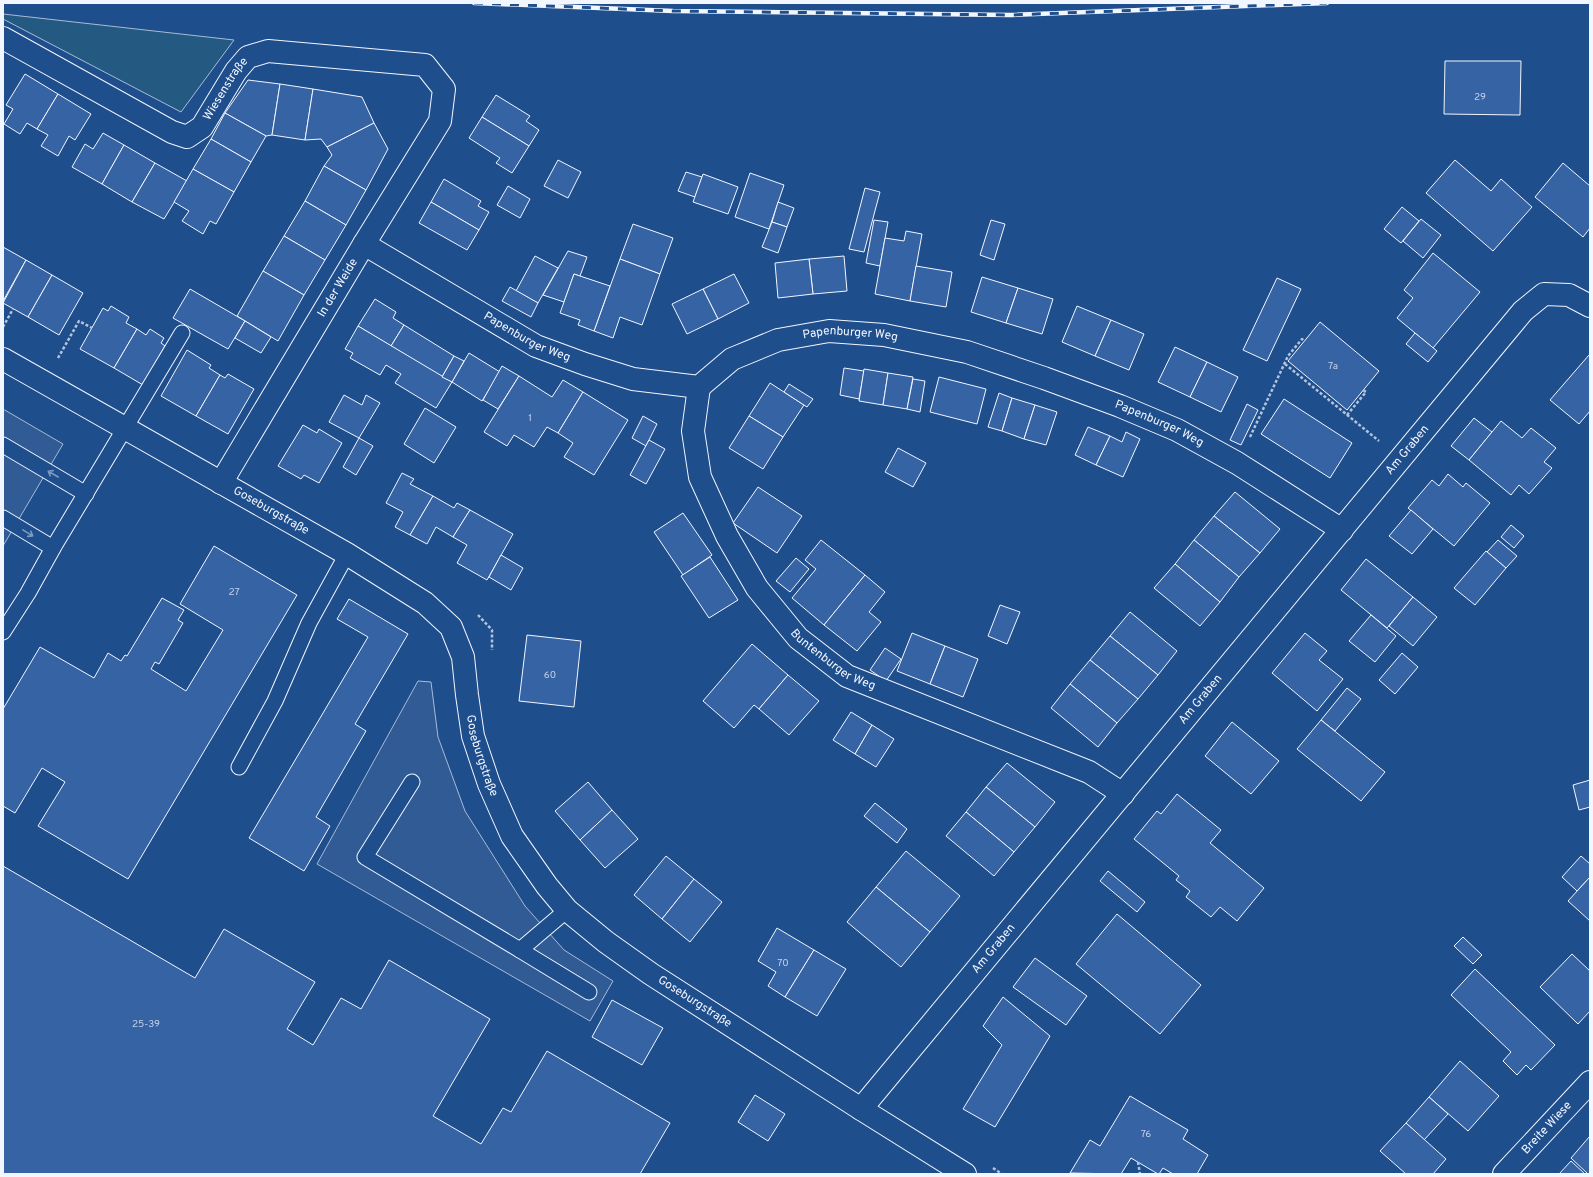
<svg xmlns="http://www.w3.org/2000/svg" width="1593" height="1177" font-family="Overpass,sans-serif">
	<rect width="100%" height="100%" fill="#1f4e8c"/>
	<!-- green -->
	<path fill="#245a82" stroke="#a8bbd7" d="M3 14 234 40 181 112 3 19Z"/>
	<!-- parking -->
	<g fill="#305b95" stroke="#a8bbd7">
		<path d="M3 409 63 444 3 546Z"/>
		<path d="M418 681 431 682 438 737 465 811 525 906 564 950 613 981 590 1021 317 864Z"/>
	</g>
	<!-- building -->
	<g fill="#3563a3" stroke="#f2f6ff">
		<path d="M1445 61H1521L1520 115 1444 114Z"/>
		<path d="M25 74 58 94 37 129 27 123 20 134 4 124 13 109 6 105Z"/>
		<path d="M248 80 280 84 272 135 266 136 225 113Z"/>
		<path d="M280 84 313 89 305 140 272 135Z"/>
		<path d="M313 89 362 97 374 123 327 147 321 139 305 140Z"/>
		<path d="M58 94 91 114 75 140 69 136 58 156 41 146 48 135 37 129Z"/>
		<path d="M496 95 530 116 526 121 539 130 529 146 482 117Z"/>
		<path d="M225 113 266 136 251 162 211 139Z"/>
		<path d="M482 117 529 146 512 173 496 163 500 158 469 138Z"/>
		<path d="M374 123 388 149 366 190 324 166 332 155 327 147Z"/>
		<path d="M103 133 124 145 102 184 72 167 85 144 93 149Z"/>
		<path d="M211 139 251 162 234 192 193 169Z"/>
		<path d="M124 145 155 163 132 202 102 184Z"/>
		<path d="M558 160 581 172 568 198 544 186Z"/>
		<path d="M1455 160 1491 191 1501 179 1532 207 1493 251 1426 193Z"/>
		<path d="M155 163 187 181 164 219 132 202Z"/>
		<path d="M1563 163 1590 186V228L1583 237 1535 197Z"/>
		<path d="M324 166 366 190 346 225 305 201Z"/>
		<path d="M193 169 234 192 216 224 210 221 203 234 182 221 189 211 174 202Z"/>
		<path d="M686 172 702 177 695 197 678 191Z"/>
		<path d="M750 173 784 185 769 229 735 217Z"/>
		<path d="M703 174 738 187 728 214 693 202Z"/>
		<path d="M444 179 481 201 478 206 489 212 479 230 431 202Z"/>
		<path d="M508 186 530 199 520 218 497 205Z"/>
		<path d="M865 188 880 192 864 252 849 249Z"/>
		<path d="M305 201 346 225 325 260 284 236Z"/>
		<path d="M431 202 479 230 467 250 419 223Z"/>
		<path d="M778 202 794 208 787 227 772 222Z"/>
		<path d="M1402 207 1419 221 1401 243 1384 229Z"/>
		<path d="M1421 219 1441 235 1423 258 1403 241Z"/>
		<path d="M874 220 888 222 880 266 866 263Z"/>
		<path d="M991 220 1005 224 994 260 980 255Z"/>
		<path d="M772 222 787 227 778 253 762 247Z"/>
		<path d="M633 224 673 238 660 274 620 259Z"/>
		<path d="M906 231 922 234 910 301 875 294 885 238 904 241Z"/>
		<path d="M284 236 325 260 304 295 263 271Z"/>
		<path d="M3 247 26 260 3 301Z"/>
		<path d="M568 251 587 257 580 276 574 274 564 302 543 295Z"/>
		<path d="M1433 253 1480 292 1433 348 1397 318 1413 298 1404 290Z"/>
		<path d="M535 256 558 268 538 303 516 291Z"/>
		<path d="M844 256 847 291 813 294 809 259Z"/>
		<path d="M620 259 660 274 642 325 620 317 613 338 594 331Z"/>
		<path d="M809 259 813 294 778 298 775 263Z"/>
		<path d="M26 260 52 275 28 317 3 303Z"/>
		<path d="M916 266 952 272 946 307 910 301Z"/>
		<path d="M263 271 304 295 278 341 237 316Z"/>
		<path d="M574 274 610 286 594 331 578 325 580 320 560 313Z"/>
		<path d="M734 274 749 303 718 319 703 289Z"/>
		<path d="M52 275 83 293 59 335 28 317Z"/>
		<path d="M982 277 1018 288 1006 323 971 312Z"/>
		<path d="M1277 278 1301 289 1267 361 1243 350Z"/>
		<path d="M510 287 538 303 531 317 502 301Z"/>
		<path d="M1018 288 1053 299 1042 334 1006 323Z"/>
		<path d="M190 289 245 321 228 349 173 318Z"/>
		<path d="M703 289 718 319 687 334 672 304Z"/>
		<path d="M375 299 396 312 393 318 404 325 391 346 358 326Z"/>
		<path d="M111 306 129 317 126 323 137 329 114 368 80 349 103 308 108 311Z"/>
		<path d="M1077 306 1111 320 1095 356 1062 342Z"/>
		<path d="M1111 320 1144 334 1129 370 1095 356Z"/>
		<path d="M245 321 271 337 261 353 235 338Z"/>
		<path d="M1320 322 1379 371 1347 410 1288 361Z"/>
		<path d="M404 325 454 356 442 377 391 346Z"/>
		<path d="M358 326 452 382 436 408 395 383 401 374 386 365 380 375 350 358 353 353 345 349Z"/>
		<path d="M137 329 146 335 150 329 164 338 161 343 165 346 143 385 114 368Z"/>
		<path d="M1415 333 1437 351 1428 362 1406 344Z"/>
		<path d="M1175 347 1207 362 1190 397 1158 382Z"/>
		<path d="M187 350 211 365 209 368 220 375 196 416 161 396Z"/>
		<path d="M469 353 500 372 482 401 452 382Z"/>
		<path d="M1589 355 1590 356V411L1579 424 1550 400Z"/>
		<path d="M454 356 464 361 452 382 442 377Z"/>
		<path d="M1207 362 1238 377 1221 412 1190 397Z"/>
		<path d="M502 366 519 376 498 409 483 400Z"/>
		<path d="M844 368 864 371 859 399 840 395Z"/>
		<path d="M864 369 888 373 883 405 859 401Z"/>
		<path d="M888 373 913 377 907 409 883 405Z"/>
		<path d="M228 374 254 389 228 434 196 416 220 375 225 378Z"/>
		<path d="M519 376 552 397 563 380 583 392 558 433 547 427 534 447 514 435 507 446 484 432Z"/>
		<path d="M939 377 986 389 977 424 930 412Z"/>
		<path d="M913 379 925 381 920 412 907 409Z"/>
		<path d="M770 383 804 405 783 437 749 416Z"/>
		<path d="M789 384 813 399 807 407 784 392Z"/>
		<path d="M583 392 628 420 594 475 564 457 573 443 558 433Z"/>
		<path d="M999 393 1012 398 1002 431 988 427Z"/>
		<path d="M344 395 362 405 366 395 380 403 359 438 329 422Z"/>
		<path d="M1012 398 1035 405 1024 439 1002 431Z"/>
		<path d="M1284 399 1352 443 1330 478 1261 434Z"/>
		<path d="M1247 404 1258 410 1241 445 1230 440Z"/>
		<path d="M1035 405 1057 412 1046 445 1024 439Z"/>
		<path d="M425 408 456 427 434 463 404 444Z"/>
		<path d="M643 416 657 424 646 446 632 438Z"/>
		<path d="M749 416 783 437 763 469 729 448Z"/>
		<path d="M1474 418 1492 432 1469 460 1451 446Z"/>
		<path d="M1501 421 1522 438 1531 428 1556 448 1544 462 1552 468 1529 494 1519 485 1511 495 1469 460Z"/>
		<path d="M303 425 317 433 319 429 342 443 319 483 304 475 301 479 278 466Z"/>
		<path d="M1088 427 1110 436 1096 465 1075 455Z"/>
		<path d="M1126 432 1140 439 1123 477 1096 465 1110 436 1122 442Z"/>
		<path d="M359 438 373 446 356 475 343 467Z"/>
		<path d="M649 440 665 449 646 484 630 475Z"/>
		<path d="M898 448 926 463 913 487 885 472Z"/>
		<path d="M402 473 414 479 410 484 433 496 410 535 395 527 403 512 386 503Z"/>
		<path d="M1448 474 1463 487 1466 483 1490 503 1454 546 1408 508 1432 480 1439 486Z"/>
		<path d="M758 487 802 516 777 553 733 523Z"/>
		<path d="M1235 492 1280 529 1260 553 1214 516Z"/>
		<path d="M433 496 454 508 457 503 470 510 453 537 436 527 427 544 410 535Z"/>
		<path d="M470 510 513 534 487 580 457 563 467 545 453 537Z"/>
		<path d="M1411 510 1433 529 1412 554 1389 536Z"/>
		<path d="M683 513 712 555 683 575 654 532Z"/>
		<path d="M1214 516 1260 553 1239 577 1194 540Z"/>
		<path d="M1511 525 1524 536 1514 548 1501 537Z"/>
		<path d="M821 540 865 575 824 625 792 598 816 569 805 560Z"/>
		<path d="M1194 540 1239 577 1220 602 1175 564Z"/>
		<path d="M1498 540 1517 556 1506 568 1487 552Z"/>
		<path d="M214 546 297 595 128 879 38 826 65 782 42 768 15 813 3 806V709L40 647 94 678 108 653 121 661 125 655 127 656 162 598 184 610 178 620 183 623 159 664 155 662 151 669 186 691 223 630 180 604Z"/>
		<path d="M1486 551 1506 568 1475 605 1454 588Z"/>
		<path d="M501 555 523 568 511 590 489 577Z"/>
		<path d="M710 557 738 600 709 618 681 576Z"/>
		<path d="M796 558 809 569 790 592 776 581Z"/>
		<path d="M1366 559 1413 597 1387 628 1341 590Z"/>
		<path d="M1175 564 1220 602 1200 626 1154 588Z"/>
		<path d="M865 575 885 592 869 612 881 622 857 651 824 625Z"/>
		<path d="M1413 597 1437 617 1413 646 1389 626Z"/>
		<path d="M349 599 408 634 355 724 366 731 316 817 330 826 304 871 249 838 368 637 337 619Z"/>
		<path d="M1000 605 1020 612 1007 644 988 636Z"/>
		<path d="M1130 612 1177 651 1158 675 1110 636Z"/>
		<path d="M1371 615 1396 636 1375 662 1349 641Z"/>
		<path d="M912 633 945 646 930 684 897 671Z"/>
		<path d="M1305 633 1327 651 1319 660 1343 679 1317 711 1272 673Z"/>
		<path d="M527 635 581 641 574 707 519 701Z"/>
		<path d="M1110 636 1158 675 1138 699 1090 660Z"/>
		<path d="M752 644 788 675 759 709 754 705 734 728 703 701Z"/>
		<path d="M945 646 978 659 963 697 930 684Z"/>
		<path d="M885 648 901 659 886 681 870 670Z"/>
		<path d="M1402 653 1418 667 1395 694 1379 680Z"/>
		<path d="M1090 660 1138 699 1117 723 1070 684Z"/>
		<path d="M788 675 819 701 789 735 759 709Z"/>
		<path d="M1070 684 1117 723 1098 747 1051 708Z"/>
		<path d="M1347 688 1361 699 1335 731 1321 720Z"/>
		<path d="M851 712 872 725 855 754 833 740Z"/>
		<path d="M1321 720 1385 772 1361 801 1297 749Z"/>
		<path d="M1232 722 1279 761 1251 794 1205 756Z"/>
		<path d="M872 725 894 739 876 767 855 754Z"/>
		<path d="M1007 763 1055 802 1035 827 986 787Z"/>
		<path d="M1590 780V807L1579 810 1573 785Z"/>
		<path d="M588 782 612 810 580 840 555 811Z"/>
		<path d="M986 787 1035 827 1014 852 966 812Z"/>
		<path d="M1177 794 1221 830 1210 843 1264 888 1237 921 1220 907 1211 917 1186 897 1190 891 1176 880 1179 876 1134 839 1157 811 1161 814Z"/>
		<path d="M875 803 907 829 897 843 864 816Z"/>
		<path d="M612 810 638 839 605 868 580 840Z"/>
		<path d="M966 812 1014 852 994 876 946 836Z"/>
		<path d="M906 851 960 896 930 932 876 887Z"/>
		<path d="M666 856 694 879 662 919 634 895Z"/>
		<path d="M1581 856 1590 864V877L1577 891 1562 877Z"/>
		<path d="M3 866 195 978 224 929 315 982 287 1029 313 1045 341 998 361 1009 389 960 490 1019 433 1116 481 1144 503 1108 511 1112 547 1051 670 1123 640 1174H3Z"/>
		<path d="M1108 871 1145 902 1137 912 1100 881Z"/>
		<path d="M1590 877V921L1568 901Z"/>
		<path d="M694 879 722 902 690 942 662 919Z"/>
		<path d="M876 887 930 932 901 967 847 922Z"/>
		<path d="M1117 914 1201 985 1160 1034 1076 964Z"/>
		<path d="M777 928 814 950 785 997 768 986 776 972 758 961Z"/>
		<path d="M1463 937 1482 955 1473 964 1454 946Z"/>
		<path d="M814 950 846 969 817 1016 785 997Z"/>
		<path d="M1572 954 1590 971V1011L1578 1024 1540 987Z"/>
		<path d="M1035 958 1087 996 1066 1025 1013 987Z"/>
		<path d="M1475 969 1555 1045 1531 1070 1526 1065 1517 1075 1503 1061 1511 1052 1451 995Z"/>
		<path d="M1003 997 1050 1036 995 1127 963 1109 1002 1045 983 1026Z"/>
		<path d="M612 1000 663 1028 642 1065 592 1037Z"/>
		<path d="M1460 1061 1499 1096 1468 1131 1429 1097Z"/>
		<path d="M755 1095 785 1114 768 1141 738 1122Z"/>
		<path d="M1130 1096 1188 1130 1183 1139 1208 1155 1197 1174H1173L1163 1168 1159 1174H1158L1131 1158 1121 1174 1070 1173 1090 1140 1100 1146Z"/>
		<path d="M1429 1097 1448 1114 1424 1140 1406 1123Z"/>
		<path d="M1406 1123 1446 1159 1433 1174H1406L1380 1151Z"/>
		<path d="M1590 1136V1174H1588L1571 1158Z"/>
		<path d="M1571 1161 1585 1174H1559Z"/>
	</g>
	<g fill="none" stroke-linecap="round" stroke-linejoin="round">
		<defs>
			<g id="service">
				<path d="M3 445 86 494"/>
				<path d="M3 518 53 548"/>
				<path d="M3 632 28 593 53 548 182 333"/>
				<path d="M239 767 275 701 309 623 347 554"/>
				<path d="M412 782 365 857 520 950 567 910"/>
				<path d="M520 950 589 992"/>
			</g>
			<g id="minor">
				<path id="s1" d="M3 38 172 132 187 137 202 127 236 71 248 57 268 51 425 65 444 89 440 121 364 244 221 483"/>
				<path id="s2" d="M364 244 536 346 585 364 633 379 699 387 732 359 778 340 829 331 884 335 967 352 1044 378 1120 406 1177 430 1237 463 1342 530"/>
				<path id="s3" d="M699 387 693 431 700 477 727 536 757 588 798 638 847 676 1089 772 1123 794"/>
				<path id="s4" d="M861 1109 1523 311 1544 294 1569 295 1590 306"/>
				<path id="s5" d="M1504 1174 1590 1082"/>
			</g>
			<g id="tertiary">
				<path id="s6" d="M3 359 347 554 425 603 451 627 463 657 467 695 473 736 489 784 512 836 547 886 567 910 606 942 651 974 861 1109 965 1174"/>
			</g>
		</defs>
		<!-- service casing -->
		<use href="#service" stroke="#f2f6ff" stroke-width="17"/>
		<!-- minor casing -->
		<use href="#minor" stroke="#f2f6ff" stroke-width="24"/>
		<!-- tertiary casing -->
		<use href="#tertiary" stroke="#f2f6ff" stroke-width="24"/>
		<!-- path -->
		<g stroke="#b3c4dc" stroke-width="2.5" stroke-dasharray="3 2" stroke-linecap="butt">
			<path d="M3 327 13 309"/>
			<path d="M58 358 79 321 92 328"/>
			<path d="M1285 364 1379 441"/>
			<path d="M1347 415 1366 392 1363 390"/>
			<path d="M1250 437 1288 356 1302 339 1304 341"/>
			<path d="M478 615 492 630V650"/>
			<path d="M1138 1162 1140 1174"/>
			<path d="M993 1168 1002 1174"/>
		</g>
		<!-- service -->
		<use href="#service" stroke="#1f4e8c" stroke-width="15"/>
		<!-- minor -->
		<use href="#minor" stroke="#1f4e8c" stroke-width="22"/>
		<!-- tertiary -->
		<use href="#tertiary" stroke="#1f4e8c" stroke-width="22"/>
		<defs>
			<path id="rail" d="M474 3 673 11 1011 15 1327 3"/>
		</defs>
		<!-- rail casing -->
		<use href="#rail" stroke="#f2f6ff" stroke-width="4.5"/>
		<!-- rail -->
		<use href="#rail" stroke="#1f4e8c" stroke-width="3" stroke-dasharray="9" stroke-linecap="butt"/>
	</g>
	<!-- one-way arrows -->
	<defs><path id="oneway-shaft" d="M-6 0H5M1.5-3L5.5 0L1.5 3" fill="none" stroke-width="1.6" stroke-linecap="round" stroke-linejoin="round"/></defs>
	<g stroke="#7e9ac0">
		<use href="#oneway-shaft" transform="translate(53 474) rotate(-150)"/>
		<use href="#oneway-shaft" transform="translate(28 533) rotate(31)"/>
	</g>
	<g text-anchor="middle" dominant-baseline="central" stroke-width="3" stroke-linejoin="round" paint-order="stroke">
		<!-- number labels -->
		<g font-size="10" fill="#c3d1e8">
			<text x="1480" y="97">29</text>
			<text x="1333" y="366">7a</text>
			<text x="530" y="418">1</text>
			<text x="234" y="592">27</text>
			<text x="550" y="675">60</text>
			<text x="783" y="963">70</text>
			<text x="146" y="1024">25-39</text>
			<text x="1146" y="1134">76</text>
		</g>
		<!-- street labels -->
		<g font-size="12" fill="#f2f6ff" stroke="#1f4e8c">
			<text stroke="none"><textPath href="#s1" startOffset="272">Wiesenstraße</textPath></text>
			<text transform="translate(338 288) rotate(-59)">In der Weide</text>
			<text stroke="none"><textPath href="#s2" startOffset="188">Papenburger Weg</textPath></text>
			<text stroke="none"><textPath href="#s2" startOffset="535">Papenburger Weg</textPath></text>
			<text stroke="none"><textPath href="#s2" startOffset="859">Papenburger Weg</textPath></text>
			<text stroke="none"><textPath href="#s4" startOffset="856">Am Graben</textPath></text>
			<text stroke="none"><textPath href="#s6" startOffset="308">Goseburgstraße</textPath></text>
			<text stroke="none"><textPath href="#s3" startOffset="322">Buntenburger Weg</textPath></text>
			<text stroke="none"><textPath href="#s4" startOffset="532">Am Graben</textPath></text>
			<text stroke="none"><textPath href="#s6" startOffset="656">Goseburgstraße</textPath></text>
			<text stroke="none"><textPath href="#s4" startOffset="208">Am Graben</textPath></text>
			<text stroke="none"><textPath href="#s6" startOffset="992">Goseburgstraße</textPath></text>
			<text stroke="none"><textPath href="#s5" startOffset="63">Breite Wiese</textPath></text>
		</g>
	</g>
	<!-- border -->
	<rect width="1593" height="1177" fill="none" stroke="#f2f6ff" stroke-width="8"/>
</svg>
